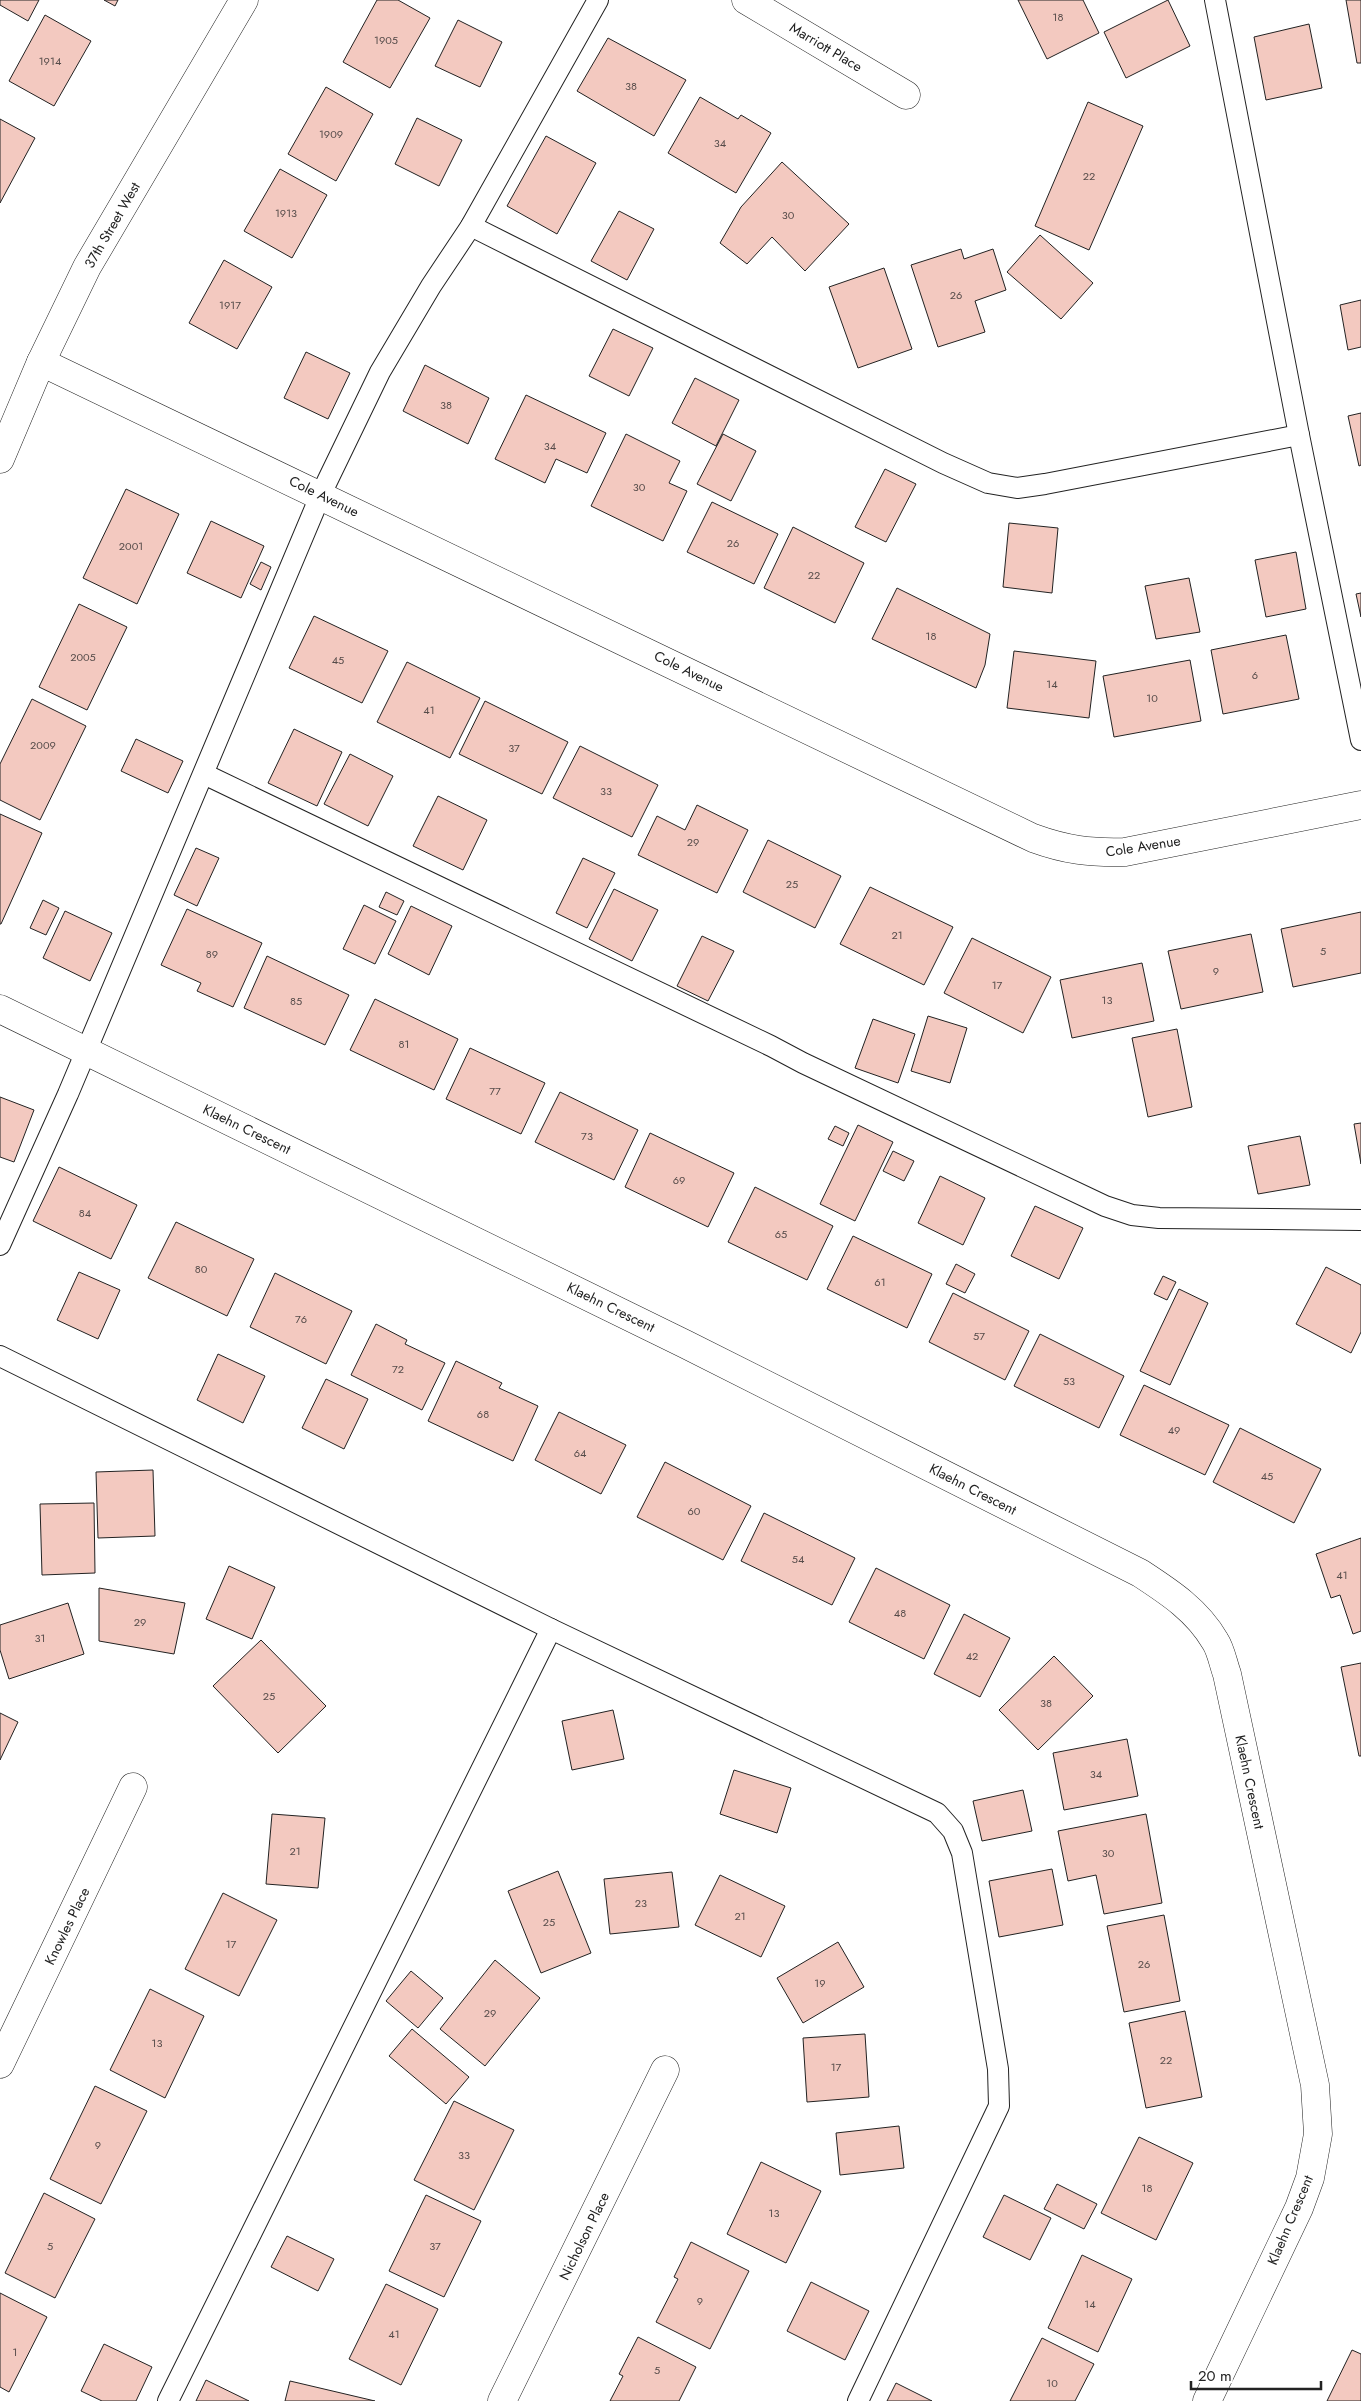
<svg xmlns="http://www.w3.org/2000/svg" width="1361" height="2401" font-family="Jost,sans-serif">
	<rect width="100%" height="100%" fill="#fff"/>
	<!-- building -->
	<g fill="#f3c9c0" stroke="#222">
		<path d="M0 0H39L28 21 0 5Z"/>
		<path d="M104 0H118L115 6Z"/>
		<path d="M377 0H398L430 18 390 88 343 62Z"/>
		<path d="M1018 0H1083L1099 33 1047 59Z"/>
		<path d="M1168 0 1190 46 1126 78 1104 32Z"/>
		<path d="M1346 0H1361V63H1357Z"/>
		<path d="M45 15 91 41 54 106 9 81Z"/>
		<path d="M458 20 502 42 480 87 435 66Z"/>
		<path d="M1309 24 1322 88 1266 100 1254 37Z"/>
		<path d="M608 38 686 80 654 136 577 91Z"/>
		<path d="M326 87 373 114 336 181 288 154Z"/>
		<path d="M700 97 738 119 741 115 771 133 736 193 668 153Z"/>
		<path d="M1088 102 1143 126 1089 250 1035 226Z"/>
		<path d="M417 118 462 140 439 186 395 164Z"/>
		<path d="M0 119 35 138 0 203Z"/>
		<path d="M546 136 596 163 557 234 507 206Z"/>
		<path d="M782 162 849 224 805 271 772 237 747 264 720 243 741 207Z"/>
		<path d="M280 169 327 195 292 258 244 231Z"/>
		<path d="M619 211 654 229 627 280 591 261Z"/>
		<path d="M1040 235 1093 283 1061 319 1007 272Z"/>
		<path d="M961 249 964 259 993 249 1006 290 975 301 985 332 938 347 911 265Z"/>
		<path d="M224 260 272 287 237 349 189 323Z"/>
		<path d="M884 268 912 349 858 368 829 287Z"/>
		<path d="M1361 300V347L1348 350 1340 305Z"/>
		<path d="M613 329 653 348 629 396 589 376Z"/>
		<path d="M306 352 350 373 328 419 284 398Z"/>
		<path d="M425 365 489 398 468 444 403 411Z"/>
		<path d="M695 378 739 400 716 446 672 423Z"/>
		<path d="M526 395 606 433 587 473 556 459 545 483 495 459Z"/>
		<path d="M1361 413V465L1359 466 1348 416Z"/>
		<path d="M626 434 680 461 669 483 687 491 663 541 591 506Z"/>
		<path d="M723 434 756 451 731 501 697 484Z"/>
		<path d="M885 469 916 484 886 542 855 527Z"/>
		<path d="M126 489 179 514 137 604 83 578Z"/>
		<path d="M712 502 778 534 754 584 687 552Z"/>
		<path d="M211 521 264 546 241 598 187 573Z"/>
		<path d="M1009 523 1058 528 1052 593 1003 587Z"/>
		<path d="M793 527 864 563 835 623 764 588Z"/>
		<path d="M1296 552 1306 609 1266 617 1255 560Z"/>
		<path d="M261 562 271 567 261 590 250 584Z"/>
		<path d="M1189 578 1200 632 1156 639 1145 586Z"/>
		<path d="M897 588 990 634 985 665 976 688 872 639Z"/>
		<path d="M1361 593V617L1356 594Z"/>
		<path d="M79 604 127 627 87 710 39 687Z"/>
		<path d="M314 616 388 651 362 703 289 668Z"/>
		<path d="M1286 635 1299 699 1223 714 1211 650Z"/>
		<path d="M1014 651 1096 661 1089 718 1007 708Z"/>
		<path d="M1190 660 1201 721 1114 737 1103 676Z"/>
		<path d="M407 662 480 698 450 758 377 722Z"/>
		<path d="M32 699 86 726 40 820 0 800V764Z"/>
		<path d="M485 701 568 742 542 794 459 754Z"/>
		<path d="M294 729 342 752 317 806 268 783Z"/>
		<path d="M136 739 183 761 168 793 121 771Z"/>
		<path d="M580 746 658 785 632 837 553 798Z"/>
		<path d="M350 754 393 776 368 826 324 804Z"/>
		<path d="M438 796 487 820 463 870 413 846Z"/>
		<path d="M697 805 748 830 717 893 638 855 657 816 685 830Z"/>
		<path d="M0 814 42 833 1 924H0Z"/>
		<path d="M768 840 841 876 815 928 743 892Z"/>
		<path d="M196 848 219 858 197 906 174 895Z"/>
		<path d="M583 858 615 873 587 928 556 913Z"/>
		<path d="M870 887 953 927 924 985 840 944Z"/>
		<path d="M614 889 658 910 632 961 589 939Z"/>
		<path d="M386 892 404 901 397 915 379 907Z"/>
		<path d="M43 900 59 908 46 935 30 928Z"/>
		<path d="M364 905 396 921 375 964 343 949Z"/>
		<path d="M411 906 452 926 429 975 388 954Z"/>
		<path d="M187 909 262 943 233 1007 197 991 201 983 161 965Z"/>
		<path d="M65 911 112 933 90 981 43 958Z"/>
		<path d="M1361 912V973L1293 987 1281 929Z"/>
		<path d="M1251 934 1263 992 1181 1009 1168 951Z"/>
		<path d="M702 936 734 951 708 1001 677 986Z"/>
		<path d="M972 938 1051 977 1023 1033 944 993Z"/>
		<path d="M267 956 349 995 325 1045 244 1008Z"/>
		<path d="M1142 963 1154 1021 1072 1038 1060 980Z"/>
		<path d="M375 999 458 1039 434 1090 350 1050Z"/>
		<path d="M928 1016 967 1028 950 1083 911 1071Z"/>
		<path d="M873 1019 915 1034 898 1083 855 1068Z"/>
		<path d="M1177 1029 1192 1107 1148 1117 1132 1038Z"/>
		<path d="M470 1048 545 1083 521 1134 446 1099Z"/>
		<path d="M560 1092 638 1130 614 1180 535 1142Z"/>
		<path d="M0 1097 34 1110 14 1162 0 1157Z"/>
		<path d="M1361 1123V1164L1354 1124Z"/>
		<path d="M858 1125 893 1142 855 1221 820 1204Z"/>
		<path d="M835 1126 849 1133 843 1146 828 1139Z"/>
		<path d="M650 1133 734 1173 708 1227 625 1187Z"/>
		<path d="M1300 1136 1310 1185 1258 1194 1248 1146Z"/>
		<path d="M893 1151 914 1161 904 1181 883 1171Z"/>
		<path d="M59 1167 137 1205 111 1259 33 1221Z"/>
		<path d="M940 1176 985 1198 963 1245 918 1223Z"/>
		<path d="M755 1187 833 1226 807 1280 728 1242Z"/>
		<path d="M1035 1206 1083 1228 1059 1279 1011 1256Z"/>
		<path d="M176 1222 254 1259 227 1316 148 1278Z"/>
		<path d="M853 1236 932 1274 907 1328 827 1289Z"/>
		<path d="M956 1264 975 1274 965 1293 946 1284Z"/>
		<path d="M1326 1267 1361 1285V1332L1351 1353 1296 1324Z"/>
		<path d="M79 1272 120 1290 98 1339 57 1320Z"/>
		<path d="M275 1273 352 1311 326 1364 250 1327Z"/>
		<path d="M1163 1276 1176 1282 1167 1300 1154 1294Z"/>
		<path d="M1179 1289 1208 1303 1170 1385 1140 1371Z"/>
		<path d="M953 1293 1029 1331 1005 1380 929 1342Z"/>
		<path d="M376 1324 407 1340 405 1344 445 1363 422 1410 351 1375Z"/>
		<path d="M1040 1334 1124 1376 1099 1428 1014 1386Z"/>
		<path d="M218 1354 265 1376 243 1423 197 1400Z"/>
		<path d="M456 1361 502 1383 499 1388 538 1406 513 1461 428 1421Z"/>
		<path d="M326 1379 368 1399 344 1449 302 1428Z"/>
		<path d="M1144 1385 1229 1425 1205 1475 1120 1435Z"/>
		<path d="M559 1412 626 1445 601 1494 535 1460Z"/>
		<path d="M1240 1428 1321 1469 1294 1523 1213 1482Z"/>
		<path d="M665 1462 751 1506 723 1560 637 1517Z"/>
		<path d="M153 1470 155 1536 98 1538 96 1472Z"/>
		<path d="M94 1503 95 1573 42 1575 40 1504Z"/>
		<path d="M764 1513 855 1558 832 1605 741 1561Z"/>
		<path d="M1361 1538V1631L1353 1634 1340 1595 1331 1598 1316 1554Z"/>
		<path d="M229 1566 275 1587 252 1639 206 1619Z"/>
		<path d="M876 1568 950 1605 924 1659 849 1622Z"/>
		<path d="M99 1588 185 1603 174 1654 99 1641Z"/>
		<path d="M68 1603 84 1654 9 1679 0 1650V1625Z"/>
		<path d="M964 1614 1010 1638 980 1697 934 1674Z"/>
		<path d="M261 1640 326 1706 278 1753 213 1686Z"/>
		<path d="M1054 1656 1093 1696 1038 1750 999 1710Z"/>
		<path d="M1361 1663V1756H1359L1341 1667Z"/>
		<path d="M613 1710 624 1759 572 1770 562 1721Z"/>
		<path d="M0 1713 18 1722 0 1760Z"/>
		<path d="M1127 1739 1138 1796 1064 1810 1053 1753Z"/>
		<path d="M734 1770 791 1788 777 1833 720 1814Z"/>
		<path d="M1023 1790 1032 1831 982 1841 973 1801Z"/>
		<path d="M272 1814 325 1818 318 1888 266 1884Z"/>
		<path d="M1146 1814 1162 1903 1104 1914 1096 1875 1068 1881 1058 1831Z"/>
		<path d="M1052 1869 1063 1925 999 1937 989 1881Z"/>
		<path d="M558 1871 591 1953 541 1973 508 1891Z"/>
		<path d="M672 1872 679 1927 610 1934 604 1879Z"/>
		<path d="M720 1875 785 1906 761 1957 695 1925Z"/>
		<path d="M223 1893 277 1920 239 1996 185 1969Z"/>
		<path d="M1164 1915 1180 2001 1124 2012 1107 1926Z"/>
		<path d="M838 1942 864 1987 803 2023 777 1978Z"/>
		<path d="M495 1960 540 1998 485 2066 440 2029Z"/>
		<path d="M411 1971 443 1998 418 2028 386 2001Z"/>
		<path d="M150 1989 204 2016 165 2098 110 2070Z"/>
		<path d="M1185 2011 1202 2097 1146 2108 1129 2023Z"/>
		<path d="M412 2029 469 2077 446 2104 389 2056Z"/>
		<path d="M865 2034 869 2097 807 2102 803 2038Z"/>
		<path d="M95 2086 147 2111 101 2204 50 2179Z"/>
		<path d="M454 2101 514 2130 474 2210 414 2180Z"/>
		<path d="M899 2126 904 2168 840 2175 836 2133Z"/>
		<path d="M1139 2137 1193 2163 1156 2240 1101 2213Z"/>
		<path d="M761 2162 821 2191 786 2263 727 2234Z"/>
		<path d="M1057 2184 1097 2204 1084 2229 1044 2209Z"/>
		<path d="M44 2193 95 2219 55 2298 5 2273Z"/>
		<path d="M426 2195 481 2221 444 2297 389 2271Z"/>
		<path d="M1004 2195 1051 2218 1030 2260 983 2237Z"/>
		<path d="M287 2236 334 2259 318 2291 271 2267Z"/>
		<path d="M691 2242 749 2271 710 2349 656 2322 678 2279 674 2277Z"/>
		<path d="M1082 2255 1132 2279 1098 2352 1048 2328Z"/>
		<path d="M811 2282 869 2311 845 2360 787 2331Z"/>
		<path d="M386 2284 438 2309 401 2385 349 2359Z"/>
		<path d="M0 2293 47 2317 9 2392 0 2387Z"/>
		<path d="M638 2337 696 2367 679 2401H610L623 2376 619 2374Z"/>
		<path d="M1042 2338 1094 2364 1075 2401H1010Z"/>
		<path d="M104 2344 152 2367 136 2401H102L81 2391Z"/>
		<path d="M1352 2350 1361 2354V2401H1327Z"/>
		<path d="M206 2380 249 2401H196Z"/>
		<path d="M290 2381 375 2401H285Z"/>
		<path d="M896 2383 932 2401H887Z"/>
	</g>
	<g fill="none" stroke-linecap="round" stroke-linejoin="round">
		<defs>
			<g id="lane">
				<path d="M1215 0 1299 435 1361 740"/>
				<path d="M471 226 943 463 988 483 1017 488 1045 484 1299 435"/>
				<path d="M204 774 771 1046 803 1063 1105 1206 1132 1215 1159 1218 1361 1220"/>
				<path d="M0 1245 68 1094 321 494 380 372 431 286 471 226 598 0"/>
				<path d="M0 1356 551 1629 937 1813 953 1831 962 1853 998 2069 999 2106 858 2401"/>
				<path d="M168 2401 551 1629"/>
			</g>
			<g id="street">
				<path d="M746 0 906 95"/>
				<path d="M41 362 1033 838C1066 850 1090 853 1125 852L1361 805"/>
				<path d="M0 459 41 362 87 267 244 0"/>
				<path d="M0 1009 685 1344 1140 1573C1169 1592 1197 1610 1215 1641 1221 1650 1223 1663 1227 1674L1315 2085 1318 2134 1310 2178 1299 2208 1207 2401"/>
				<path d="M0 2064 133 1787"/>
				<path d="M502 2401 665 2070"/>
			</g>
		</defs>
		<!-- lane casing -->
		<use href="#lane" stroke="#222" stroke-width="22"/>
		<!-- street casing -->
		<use href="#street" stroke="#222" stroke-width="29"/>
		<!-- lane -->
		<use href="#lane" stroke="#fff" stroke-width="20"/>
		<!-- street -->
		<use href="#street" stroke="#fff" stroke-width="28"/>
	</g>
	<g text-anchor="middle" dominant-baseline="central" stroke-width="4" stroke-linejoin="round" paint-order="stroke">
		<!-- number labels -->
		<g font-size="11" fill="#564c4a">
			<text x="1058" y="17">18</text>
			<text x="386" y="40">1905</text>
			<text x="50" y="61">1914</text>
			<text x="631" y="86">38</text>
			<text x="331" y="134">1909</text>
			<text x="720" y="143">34</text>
			<text x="1089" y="176">22</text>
			<text x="286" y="213">1913</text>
			<text x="788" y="215">30</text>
			<text x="956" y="295">26</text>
			<text x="230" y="305">1917</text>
			<text x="446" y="405">38</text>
			<text x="550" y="446">34</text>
			<text x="639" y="487">30</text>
			<text x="733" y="543">26</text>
			<text x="131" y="546">2001</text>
			<text x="814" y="575">22</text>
			<text x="931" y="636">18</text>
			<text x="83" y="657">2005</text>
			<text x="338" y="660">45</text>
			<text x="1255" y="675">6</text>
			<text x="1052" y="684">14</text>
			<text x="1152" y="698">10</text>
			<text x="429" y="710">41</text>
			<text x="43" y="745">2009</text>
			<text x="514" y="748">37</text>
			<text x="606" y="791">33</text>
			<text x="693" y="842">29</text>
			<text x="792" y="884">25</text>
			<text x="897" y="935">21</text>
			<text x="1323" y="951">5</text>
			<text x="212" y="954">89</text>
			<text x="1216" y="971">9</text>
			<text x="997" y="985">17</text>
			<text x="1107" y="1000">13</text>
			<text x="296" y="1001">85</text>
			<text x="404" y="1044">81</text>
			<text x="495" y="1091">77</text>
			<text x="587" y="1136">73</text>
			<text x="679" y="1180">69</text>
			<text x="85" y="1213">84</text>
			<text x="781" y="1234">65</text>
			<text x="201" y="1269">80</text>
			<text x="880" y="1282">61</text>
			<text x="301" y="1319">76</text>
			<text x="979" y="1336">57</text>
			<text x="398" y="1369">72</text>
			<text x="1069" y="1381">53</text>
			<text x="483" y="1414">68</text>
			<text x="1174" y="1430">49</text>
			<text x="580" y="1453">64</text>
			<text x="1267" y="1476">45</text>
			<text x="694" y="1511">60</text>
			<text x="798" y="1559">54</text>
			<text x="1342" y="1575">41</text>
			<text x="900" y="1613">48</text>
			<text x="140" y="1622">29</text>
			<text x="40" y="1638">31</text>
			<text x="972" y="1656">42</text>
			<text x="269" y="1696">25</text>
			<text x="1046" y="1703">38</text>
			<text x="1096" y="1774">34</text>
			<text x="295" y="1851">21</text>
			<text x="1108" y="1853">30</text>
			<text x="641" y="1903">23</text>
			<text x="740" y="1916">21</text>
			<text x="549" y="1922">25</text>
			<text x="231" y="1944">17</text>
			<text x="1144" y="1964">26</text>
			<text x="820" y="1983">19</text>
			<text x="490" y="2013">29</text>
			<text x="157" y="2043">13</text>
			<text x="1166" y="2060">22</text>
			<text x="836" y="2067">17</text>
			<text x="98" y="2145">9</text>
			<text x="464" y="2155">33</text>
			<text x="1147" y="2188">18</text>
			<text x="774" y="2213">13</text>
			<text x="50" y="2246">5</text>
			<text x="435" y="2246">37</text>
			<text x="700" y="2301">9</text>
			<text x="1090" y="2304">14</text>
			<text x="394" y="2334">41</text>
			<text x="15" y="2352">1</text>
			<text x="657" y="2370">5</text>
			<text x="1052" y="2383">10</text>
		</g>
		<!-- street labels -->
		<g font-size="14" fill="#222" stroke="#fff">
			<text transform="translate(826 47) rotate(31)">Marriott Place</text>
			<text transform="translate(112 225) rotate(-60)">37th Street West</text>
			<text transform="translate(324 496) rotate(26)">Cole Avenue</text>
			<text transform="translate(689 671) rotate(26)">Cole Avenue</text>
			<text transform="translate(1143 846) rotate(-9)">Cole Avenue</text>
			<text transform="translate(247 1129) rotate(26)">Klaehn Crescent</text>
			<text transform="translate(611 1307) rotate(26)">Klaehn Crescent</text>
			<text transform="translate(973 1489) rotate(27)">Klaehn Crescent</text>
			<text transform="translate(1250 1782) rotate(78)">Klaehn Crescent</text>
			<text transform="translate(67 1926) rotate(-64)">Knowles Place</text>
			<text transform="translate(1290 2220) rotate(-67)">Klaehn Crescent</text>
			<text transform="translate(584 2236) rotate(-64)">Nicholson Place</text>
		</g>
	</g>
	<!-- scale -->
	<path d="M1191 2381v8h130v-8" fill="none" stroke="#222222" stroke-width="2.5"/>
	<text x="1198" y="2381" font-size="15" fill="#222222" stroke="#ffffff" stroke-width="4" paint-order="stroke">20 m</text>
</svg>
